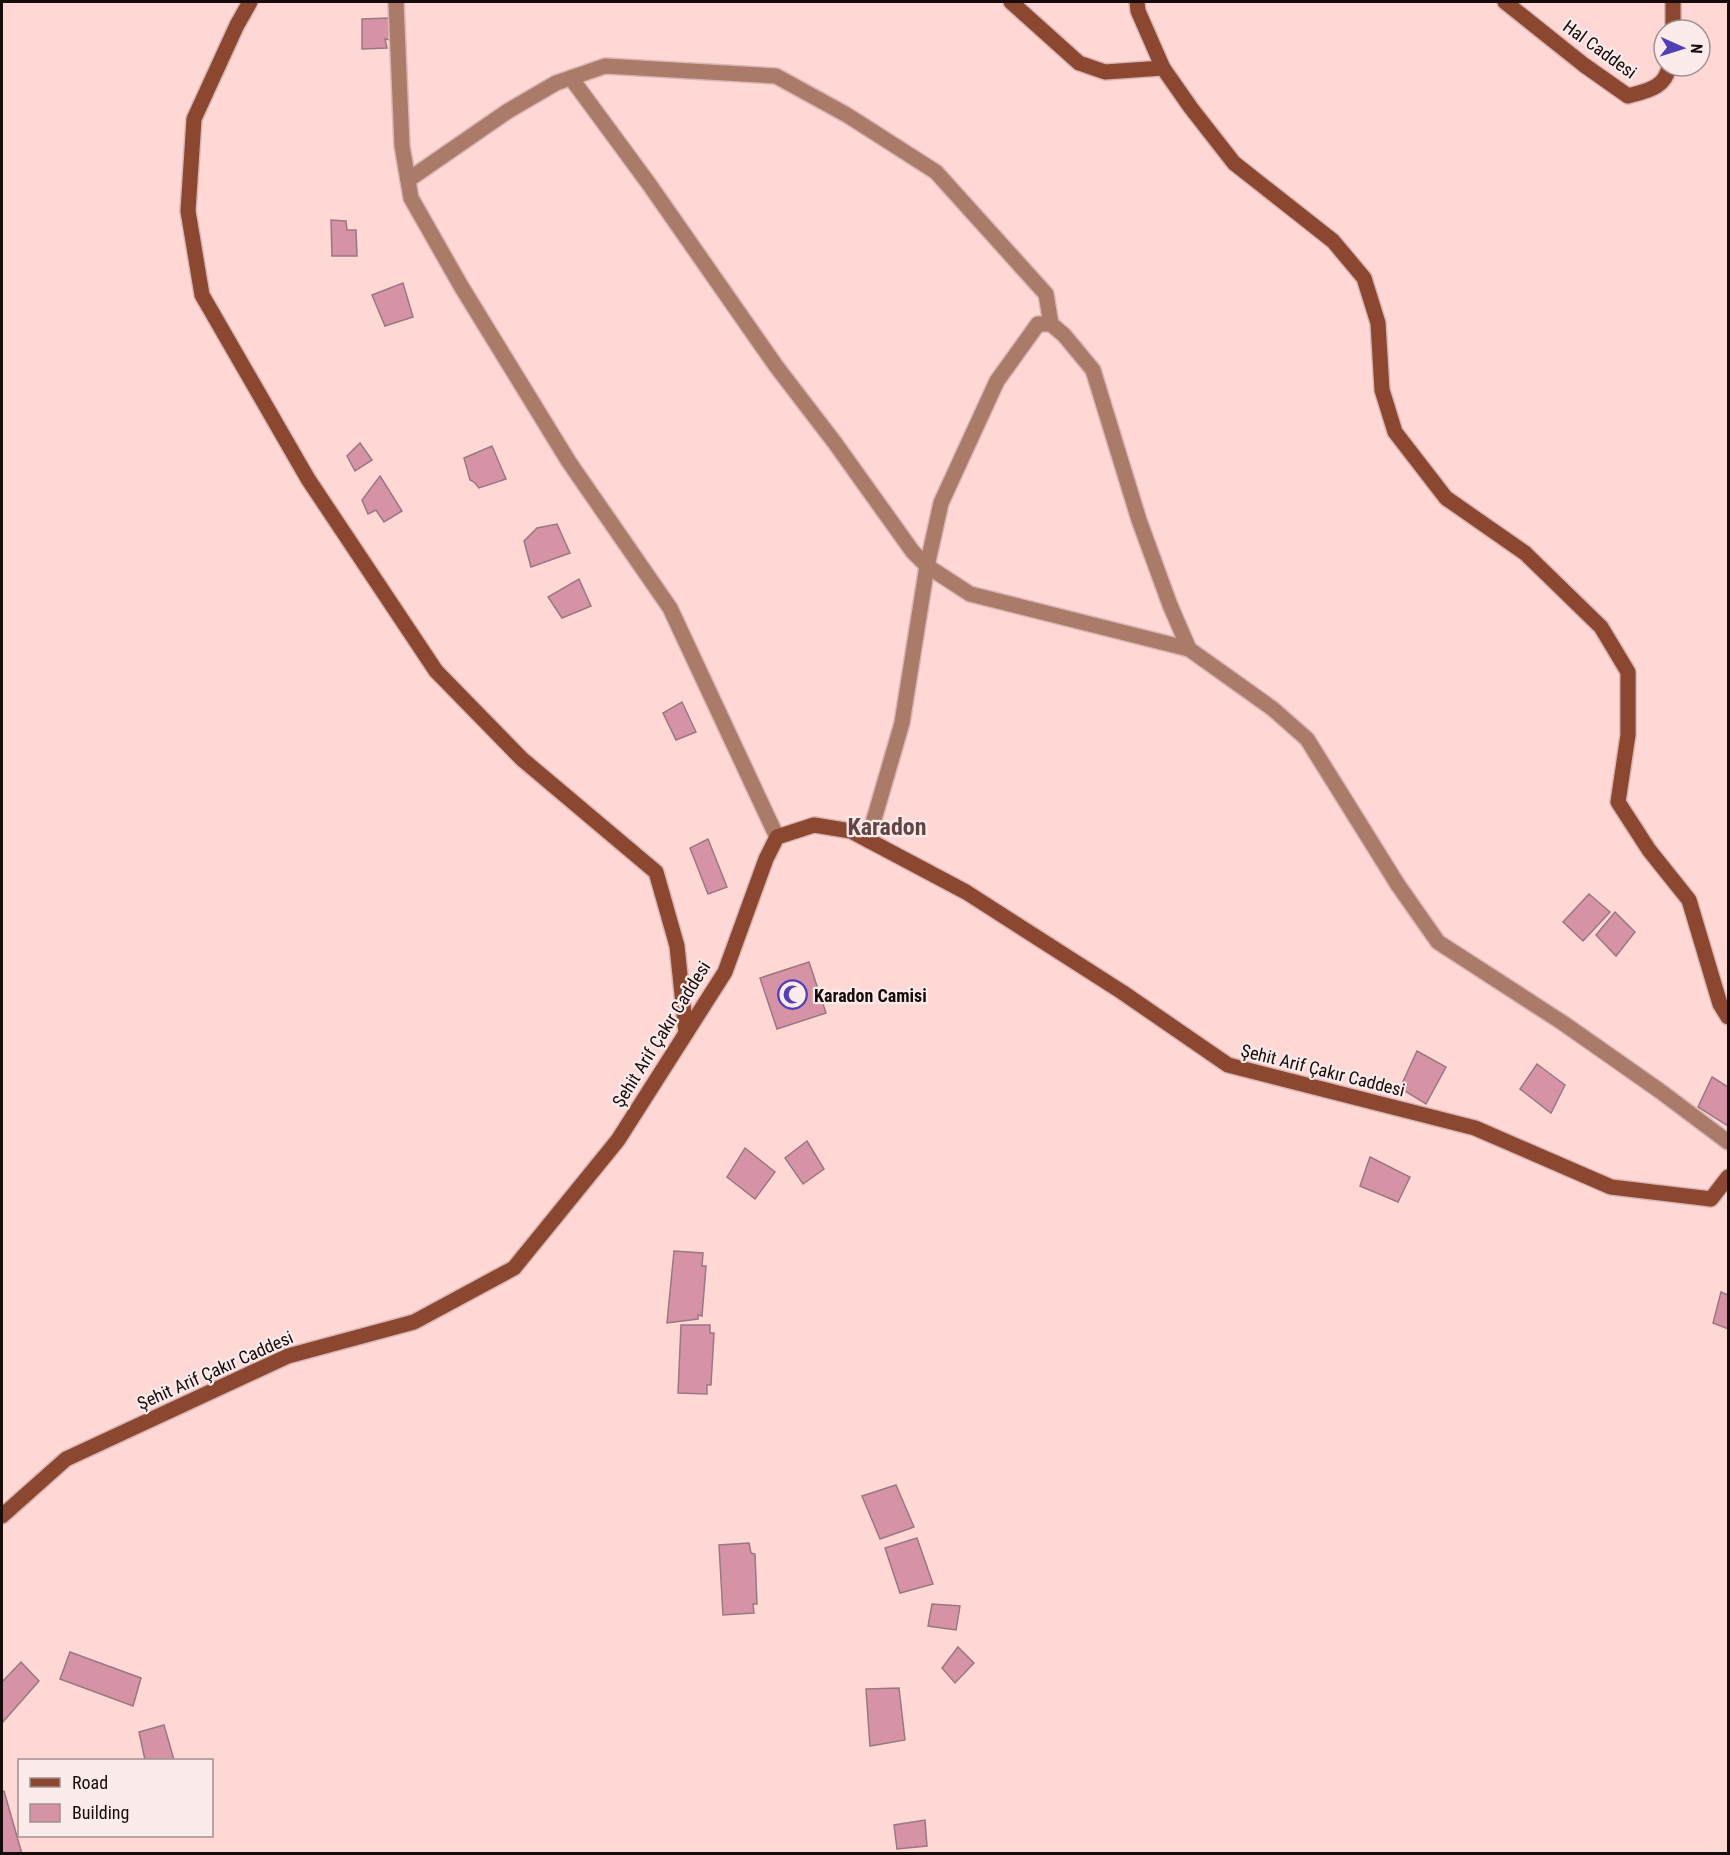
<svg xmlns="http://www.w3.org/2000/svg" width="1730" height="1855" font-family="'Roboto Condensed',sans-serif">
	<rect width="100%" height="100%" fill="#ffd8d6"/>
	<!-- building -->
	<g fill="#d793a6" stroke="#9a7881" stroke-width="1.5">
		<path d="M389 18 390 40 385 39 387 48 362 49V19Z"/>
		<path d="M331 220 346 221 347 230H356L357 256H332Z"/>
		<path d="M403 283 413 317 385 326 372 295Z"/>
		<path d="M360 443 372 460 355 471 347 456Z"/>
		<path d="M492 446 506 479 479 488 474 482 470 480 464 458Z"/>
		<path d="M380 476 402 511 384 522 376 510 368 514 362 500Z"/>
		<path d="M557 524 570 553 531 567 524 541 537 528Z"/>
		<path d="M579 579 591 606 562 618 548 597Z"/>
		<path d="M682 702 696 732 676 740 663 713Z"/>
		<path d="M708 839 727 887 708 894 690 848Z"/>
		<path d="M1589 894 1610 912 1583 941 1563 922Z"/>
		<path d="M1615 912 1635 932 1616 956 1596 935Z"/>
		<path d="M809 962 826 1013 777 1029 760 978Z"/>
		<path d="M1417 1051 1446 1067 1426 1104 1400 1088Z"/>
		<path d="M1537 1064 1565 1085 1551 1113 1520 1089Z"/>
		<path d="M1712 1077 1728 1087V1126L1698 1107Z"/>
		<path d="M807 1141 824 1169 803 1184 785 1158Z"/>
		<path d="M745 1148 775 1172 755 1199 727 1177Z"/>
		<path d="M1370 1157 1410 1177 1398 1202 1360 1186Z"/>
		<path d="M674 1251 703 1253 702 1266H706L702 1316 698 1315V1319L667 1323Z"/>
		<path d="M1721 1292 1728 1295V1329L1713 1323Z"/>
		<path d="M681 1325H710V1333H714L711 1385H707V1394L678 1393Z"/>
		<path d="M896 1485 914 1527 880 1539 862 1496Z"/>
		<path d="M917 1538 933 1584 900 1593 885 1548Z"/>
		<path d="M749 1543 751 1553 755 1554 757 1604H753L754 1613 723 1615 719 1545Z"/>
		<path d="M932 1604 960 1606 956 1630 928 1626Z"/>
		<path d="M958 1647 974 1663 955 1683 942 1668Z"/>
		<path d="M70 1652 141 1678 133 1706 60 1679Z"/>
		<path d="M21 1662 39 1681 2 1723V1682Z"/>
		<path d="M899 1688 905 1740 870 1746 866 1689Z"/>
		<path d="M164 1725 174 1760H145L139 1732Z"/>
		<path d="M4 1791 22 1854H2V1792Z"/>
		<path d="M925 1820 927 1846 897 1849 894 1825Z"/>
	</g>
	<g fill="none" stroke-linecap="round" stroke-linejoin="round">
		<defs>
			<g id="street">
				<path d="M396 2 402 146 411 198 461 286 569 462 670 608 777 837"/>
				<path d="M571 78 649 184 776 366 835 443 913 552 927 566 970 594 1189 649"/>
				<path d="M408 180 508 111 556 83 605 66 776 76 847 115 936 172 1046 294 1051 324"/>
				<path d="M868 840 902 723 927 566 941 503 997 381 1038 324H1051L1064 335 1093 370 1139 520 1170 605 1189 649 1273 709 1307 739 1398 885 1438 942 1563 1023 1660 1091 1728 1142"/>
			</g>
			<g id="secondary">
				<path d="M250 2 237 25 194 119 188 211 202 295 308 479 436 671 522 759 656 872 677 946 686 1033"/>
				<path d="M1011 2 1079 63 1105 72 1163 68"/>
				<path d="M1137 2 1138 11 1163 68 1191 108 1234 163 1333 241 1364 278 1378 323 1382 390 1395 432 1446 498 1525 553 1601 627 1628 672V735L1618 802 1649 850 1689 900 1720 1004 1728 1017"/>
				<path d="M1505 2 1584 65 1628 96C1646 91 1666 88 1669 66"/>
				<path d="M1673 2V30"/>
				<path d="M2 1516 66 1459 288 1356 414 1322 514 1268 618 1140 725 972 766 859 777 837 814 825 851 831 966 892 1122 992 1228 1065 1475 1128 1611 1187 1711 1199 1728 1177"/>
			</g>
		</defs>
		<!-- street casing -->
		<use href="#street" stroke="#dab7b6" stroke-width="18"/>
		<!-- secondary casing -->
		<use href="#secondary" stroke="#dab7b6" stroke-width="18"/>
		<!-- street -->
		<use href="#street" stroke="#ab7b6a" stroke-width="15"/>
		<!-- secondary -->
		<use href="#secondary" stroke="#8b472f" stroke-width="15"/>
	</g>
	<!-- icons -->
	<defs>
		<symbol id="mosque-ring" viewBox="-11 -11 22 22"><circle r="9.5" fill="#fbebeb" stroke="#513fb7" stroke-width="1.5"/><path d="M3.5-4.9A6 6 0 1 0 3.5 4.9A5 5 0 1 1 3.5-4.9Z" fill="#513fb7"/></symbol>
	</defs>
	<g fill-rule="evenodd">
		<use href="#mosque-ring" x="776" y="978" width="33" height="33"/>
	</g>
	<g text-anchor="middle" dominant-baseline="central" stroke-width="4.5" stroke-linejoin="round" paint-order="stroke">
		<!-- street labels -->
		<g font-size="18" fill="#170b0b" stroke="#fbebeb">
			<text transform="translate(1600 49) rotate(36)">Hal Caddesi</text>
			<text transform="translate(661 1034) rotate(-58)">Şehit Arif Çakır Caddesi</text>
			<text transform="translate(1323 1070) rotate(14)">Şehit Arif Çakır Caddesi</text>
			<text transform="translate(215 1370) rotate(-24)">Şehit Arif Çakır Caddesi</text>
		</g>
		<!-- poi labels -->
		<g font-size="18" font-weight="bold" fill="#170b0b" stroke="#fbebeb" text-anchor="start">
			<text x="814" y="995">Karadon Camisi</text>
		</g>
		<!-- district labels -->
		<g font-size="24" font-weight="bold" fill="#634443" stroke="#fbebeb">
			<text x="887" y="827">Karadon</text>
		</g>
	</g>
	<!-- border -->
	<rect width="1730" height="1855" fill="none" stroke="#170b0b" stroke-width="6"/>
	<!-- legend -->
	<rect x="18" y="1759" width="195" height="78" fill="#fbebeb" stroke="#a09191" stroke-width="1.5"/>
	<rect x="30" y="1778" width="30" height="9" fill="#8b472f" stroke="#a09191" stroke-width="1.5"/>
	<text x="72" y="1789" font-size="18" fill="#170b0b">Road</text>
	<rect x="30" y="1804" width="30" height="18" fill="#d793a6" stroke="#a09191" stroke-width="1.5"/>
	<text x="72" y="1819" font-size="18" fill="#170b0b">Building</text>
	<!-- north arrow -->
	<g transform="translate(1682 48) rotate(93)"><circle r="28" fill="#fbebeb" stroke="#a09191" stroke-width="1.5"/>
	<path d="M0-4.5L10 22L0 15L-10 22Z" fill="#513fb7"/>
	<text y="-9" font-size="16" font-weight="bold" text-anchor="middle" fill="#170b0b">N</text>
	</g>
</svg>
